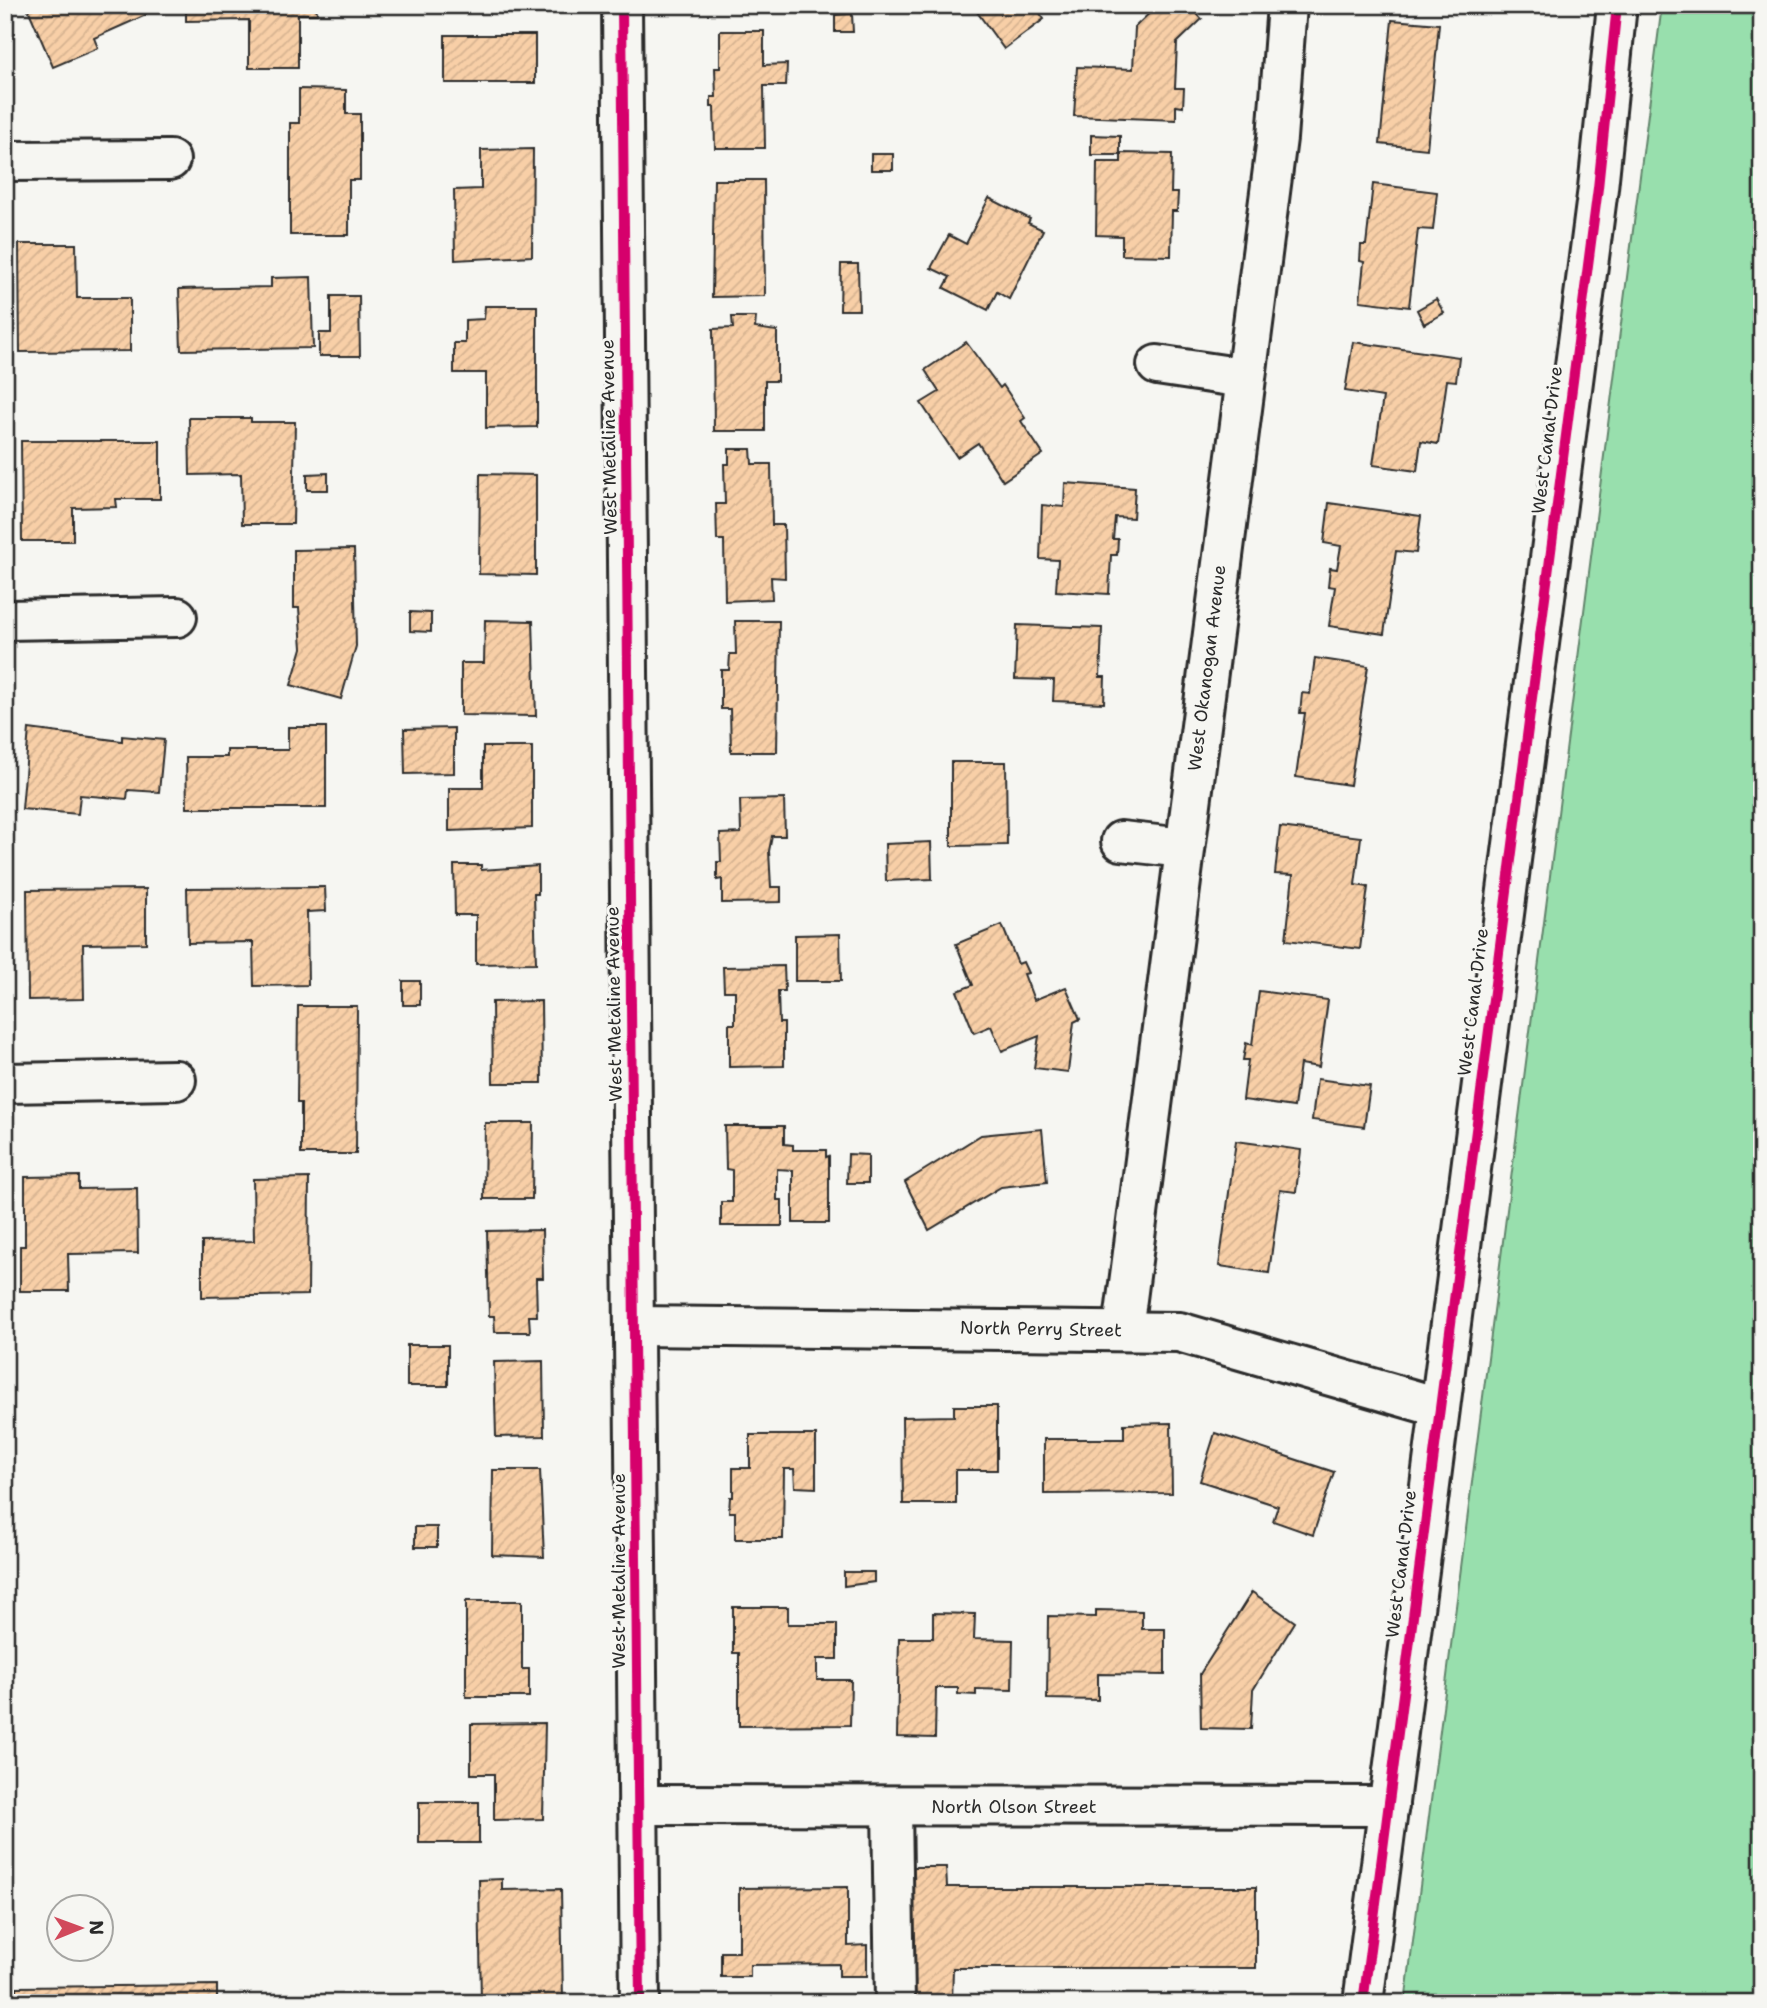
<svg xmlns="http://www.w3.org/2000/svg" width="1767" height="2008" font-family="'Shantell Sans',sans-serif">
	<defs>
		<pattern id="building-hatch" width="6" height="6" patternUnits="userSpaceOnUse" patternTransform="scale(1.75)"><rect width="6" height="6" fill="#f8cfa7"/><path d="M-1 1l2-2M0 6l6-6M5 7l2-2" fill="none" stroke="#d5b290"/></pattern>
	</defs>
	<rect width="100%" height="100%" fill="#f6f6f2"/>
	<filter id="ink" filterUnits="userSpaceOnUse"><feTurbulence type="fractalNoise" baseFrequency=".0143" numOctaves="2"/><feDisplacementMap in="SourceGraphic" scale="14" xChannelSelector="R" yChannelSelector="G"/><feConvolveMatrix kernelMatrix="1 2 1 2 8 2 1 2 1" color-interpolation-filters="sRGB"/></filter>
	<g filter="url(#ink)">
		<!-- green -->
		<path fill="#98dfad" stroke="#62856c" stroke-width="2" d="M1662 5H1762V2003H1405Z"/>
		<!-- building -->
		<g fill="url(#building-hatch)" stroke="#2b2b2b" stroke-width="2">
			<path d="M36 5H141L146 15 94 38 98 48 53 67 28 9Z"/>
			<path d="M186 5H316L317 14H298V68H249V20L186 21Z"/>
			<path d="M972 5H1034L1044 19 1004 49Z"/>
			<path d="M1158 5H1188L1202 19 1177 43 1175 88H1184L1183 107 1176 106V120L1074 116 1077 67 1133 69 1135 27Z"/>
			<path d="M852 14 853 32H835V15Z"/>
			<path d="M1392 20 1439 24 1427 149 1380 144Z"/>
			<path d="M720 31H764V65L787 64 786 86H764L765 148H715L714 107H711V97H716L715 68H720Z"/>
			<rect x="445" y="35" width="90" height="48"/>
			<path d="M299 89 346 90V114H360V180H349V235H290V123H299Z"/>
			<path d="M1091 135 1120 136V155H1091Z"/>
			<path d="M533 149 532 256 455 260 454 190 481 189V150Z"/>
			<path d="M1121 153 1172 154 1171 193H1178L1177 211H1172L1171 256 1122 255V236L1096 235 1097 162H1121Z"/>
			<rect x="871" y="154" width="22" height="16"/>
			<path d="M714 180H764L765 296 712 297Z"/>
			<path d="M1373 184 1437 192 1433 230 1418 229 1409 307 1360 301 1364 262 1360 261 1361 245H1366Z"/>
			<path d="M989 198 1030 219 1028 223 1043 230 1009 299 997 292 988 310 944 288 950 277 931 268 949 235 966 244Z"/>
			<path d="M19 244H76L77 298H130V351L20 352Z"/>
			<path d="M841 264H858L859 310H840Z"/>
			<path d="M311 277 313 348 181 350 179 289 271 287V278Z"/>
			<path d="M331 296H359L360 356H319V333H331Z"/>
			<path d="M1436 299 1444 313 1424 324 1417 310Z"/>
			<path d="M485 306H537V427L486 428V373H454V343H465V320L484 319Z"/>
			<path d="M732 317H756L755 328 777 331V381H765V431H714L713 329 733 328Z"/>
			<path d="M966 342 1000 388 1003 385 1025 418 1021 421 1043 454 1003 481 978 443 957 457 921 403 939 392 925 370Z"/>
			<path d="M1353 342 1459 357 1456 381 1447 380 1438 444 1421 441 1417 471 1373 465 1383 397 1345 391Z"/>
			<path d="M189 418H251V422H295L293 524H242L241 474 190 475Z"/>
			<path d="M21 441H160V499H116L117 507 73 508V541H22Z"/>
			<path d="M729 449H751L752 464H771L772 525H784L785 578 771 577 772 599 725 601 724 540H717L716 504H725L724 464H729Z"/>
			<path d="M328 473V490H307V474Z"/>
			<path d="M480 474 536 475V575L479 574Z"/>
			<path d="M1065 483 1135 488 1133 518 1115 517 1113 539H1118L1117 555H1111L1109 594 1056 591 1058 560 1040 559 1042 505 1064 507Z"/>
			<path d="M1329 503 1421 516 1416 553 1396 551 1384 634 1329 626 1335 587 1328 586 1330 568 1337 569 1341 546 1324 543Z"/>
			<path d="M354 549 356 646 341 699 291 685 302 648 299 608H294V550Z"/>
			<path d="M410 612 431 613V632L410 631Z"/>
			<path d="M485 620 533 621 536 716 461 715V663H484Z"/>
			<path d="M735 621H779L777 752H731L730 709H721V670H729L730 654H736Z"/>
			<path d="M1017 625 1102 628 1100 677H1105L1104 703 1053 701 1054 680 1015 679Z"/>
			<path d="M1315 658 1368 666 1350 785 1296 777 1305 713H1300L1302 693 1310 694Z"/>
			<path d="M288 727H326V808H187L186 757H227V750H288Z"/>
			<path d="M454 728V773L405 774 404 729Z"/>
			<path d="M29 729 122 741V736L164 740 159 792 128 790 127 799 80 795 78 814 22 809Z"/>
			<path d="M483 747H532V828L449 831V788H483Z"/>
			<path d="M951 762H1006L1007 845 951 846Z"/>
			<path d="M784 799 785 836H772L769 851 771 887H781V902L722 903V879L717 880V862H721L720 834 741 833 740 800Z"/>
			<path d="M1280 827 1361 837 1355 885 1368 887 1360 949 1286 940 1293 875 1275 874Z"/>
			<path d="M931 842 932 879 886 881 885 844Z"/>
			<path d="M454 865H481V870L538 866V894H534L536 963 476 964V915H455Z"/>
			<path d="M325 887 326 911 307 912 308 985 254 986 253 942 188 943 187 888Z"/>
			<path d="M146 889V943L83 944 84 999 28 1000 27 890Z"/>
			<path d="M1002 925 1018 964 1023 962 1028 973 1024 974 1034 1000 1066 987 1080 1019 1074 1022 1068 1072 1034 1068 1039 1036 1002 1051 991 1026 974 1033 957 991 973 985 956 944Z"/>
			<path d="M840 934 841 981H795V935Z"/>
			<path d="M784 966 785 991H778L779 1023H784V1066L729 1067V1024H735V991H724L723 967Z"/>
			<rect x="403" y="981" width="17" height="24"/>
			<path d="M1259 991 1328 1000 1319 1067 1300 1064 1294 1107 1243 1100 1248 1060H1243L1246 1043 1252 1045Z"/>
			<path d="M541 1001 542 1083H493L492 1002Z"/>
			<path d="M298 1006H357L356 1154H301V1103H297Z"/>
			<path d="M1317 1079 1370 1086 1364 1127 1312 1120Z"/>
			<path d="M485 1123H533L532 1199H484Z"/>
			<path d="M725 1126H784V1144L793 1145V1150H826V1157L829 1156V1223H793V1170L777 1169V1200H782V1226H721V1202H732V1170L726 1169Z"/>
			<path d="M1042 1129 1047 1182 1001 1187 929 1230 905 1182 981 1135Z"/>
			<path d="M1236 1141 1301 1150 1296 1192 1280 1190 1269 1273 1219 1266Z"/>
			<path d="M848 1154 868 1155V1183H847Z"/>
			<path d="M79 1176V1189L137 1188 138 1253 68 1254 69 1291H20V1246H25V1177Z"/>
			<path d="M309 1178 308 1295 202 1297V1242L254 1241 253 1179Z"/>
			<path d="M542 1230 543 1278H536L537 1316H529L530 1332H495L494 1316H489L487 1231Z"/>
			<rect x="407" y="1345" width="41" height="41"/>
			<path d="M543 1361 544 1436 496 1437 494 1362Z"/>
			<path d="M954 1406H997V1470H956V1504H903L902 1417 954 1416Z"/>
			<path d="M1171 1423 1172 1493 1044 1494V1439H1124V1424Z"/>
			<path d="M1215 1433 1334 1472 1313 1535 1273 1521 1278 1506 1200 1481Z"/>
			<path d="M750 1435H816V1488L795 1487 794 1469H784L783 1539H735V1512H729L730 1497H733V1468H750Z"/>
			<path d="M493 1470H540L544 1557 492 1555Z"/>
			<rect x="415" y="1527" width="22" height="20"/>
			<path d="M844 1572H874V1582L844 1586Z"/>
			<path d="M1252 1592 1295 1622 1253 1690 1251 1729 1201 1728 1200 1674Z"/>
			<path d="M466 1601H522V1669H529V1697H466Z"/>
			<path d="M733 1607H788V1624H837V1659H817V1680H851L850 1725 739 1726V1653H733Z"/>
			<path d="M1096 1610 1142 1611V1629H1165V1675L1098 1674V1700L1047 1699 1048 1616 1096 1617Z"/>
			<path d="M933 1613 975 1614 974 1639 1013 1640 1012 1690 976 1689V1695L958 1694V1688H936L935 1738 897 1737 899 1638H933Z"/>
			<path d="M545 1723 543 1819 494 1820V1774H471V1724Z"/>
			<rect x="419" y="1802" width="60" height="41"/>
			<path d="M911 1867H946L947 1887H1256V1968H953L952 2003H911Z"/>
			<path d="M502 1879V1890L561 1889 563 2000 481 2003 479 1880Z"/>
			<path d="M848 1887V1946L867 1945V1976H839V1964L750 1965V1977H721V1952H739V1888Z"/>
			<path d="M217 1985V2003H17V1987Z"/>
		</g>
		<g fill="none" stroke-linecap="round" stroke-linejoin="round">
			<defs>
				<g id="minor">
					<path d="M622 5 640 2003"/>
					<path d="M5 161 170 160"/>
					<path d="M1157 365 1244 378"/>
					<path d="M5 620 177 617"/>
					<path d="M1121 841 1184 848"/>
					<path d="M5 1083 176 1080"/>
					<path d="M635 1326 1179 1332 1438 1407"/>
					<path d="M1123 1330 1277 138 1287 5"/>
					<path d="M638 1805 1389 1806"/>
					<path d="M892 1807 895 2003"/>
					<path d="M1363 2003 1598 188 1617 5"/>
				</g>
			</defs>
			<!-- minor casing -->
			<use href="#minor" stroke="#2b2b2b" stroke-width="44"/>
			<!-- minor -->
			<use href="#minor" stroke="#f6f6f2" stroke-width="38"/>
			<!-- rail -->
			<path stroke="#2b2b2b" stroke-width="5" stroke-dasharray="10 5" stroke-linecap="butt" d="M1758 2003 1762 1973"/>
			<defs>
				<g id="cycleway">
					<path d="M622 5 640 2003"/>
					<path d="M1363 2003 1598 188 1617 5"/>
				</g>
			</defs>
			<!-- cycleway casing -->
			<use href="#cycleway" stroke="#f6f6f2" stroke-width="15"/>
			<!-- cycleway -->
			<use href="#cycleway" stroke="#d6006c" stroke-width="10"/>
		</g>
	</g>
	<g text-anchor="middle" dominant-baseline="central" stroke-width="6" stroke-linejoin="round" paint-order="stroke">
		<!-- street labels -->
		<g font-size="18" fill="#2b2b2b" stroke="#f6f6f2">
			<text transform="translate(609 437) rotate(-91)">West Metaline Avenue</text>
			<text transform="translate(1547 440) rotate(-83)">West Canal Drive</text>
			<text transform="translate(1207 668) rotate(-83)">West Okanogan Avenue</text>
			<text transform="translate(1473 1002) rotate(-83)">West Canal Drive</text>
			<text transform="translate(614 1004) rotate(-91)">West Metaline Avenue</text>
			<text transform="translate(1041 1329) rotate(1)">North Perry Street</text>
			<text transform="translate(1401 1564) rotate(-83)">West Canal Drive</text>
			<text transform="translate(619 1571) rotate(-90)">West Metaline Avenue</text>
			<text x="1014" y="1807">North Olson Street</text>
		</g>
	</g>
	<!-- margin -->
	<rect width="1767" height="2008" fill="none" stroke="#f6f6f2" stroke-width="28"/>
	<rect x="14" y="14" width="1739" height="1980" fill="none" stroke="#2b2b2b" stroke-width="2.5" filter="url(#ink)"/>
	<!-- north arrow -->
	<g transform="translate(80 1928) rotate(89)"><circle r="33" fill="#f6f6f2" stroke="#a5a5a2" stroke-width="2"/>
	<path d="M0-5L12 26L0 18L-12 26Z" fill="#d1495b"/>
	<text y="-10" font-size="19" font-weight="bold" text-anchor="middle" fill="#2b2b2b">N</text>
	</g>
</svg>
